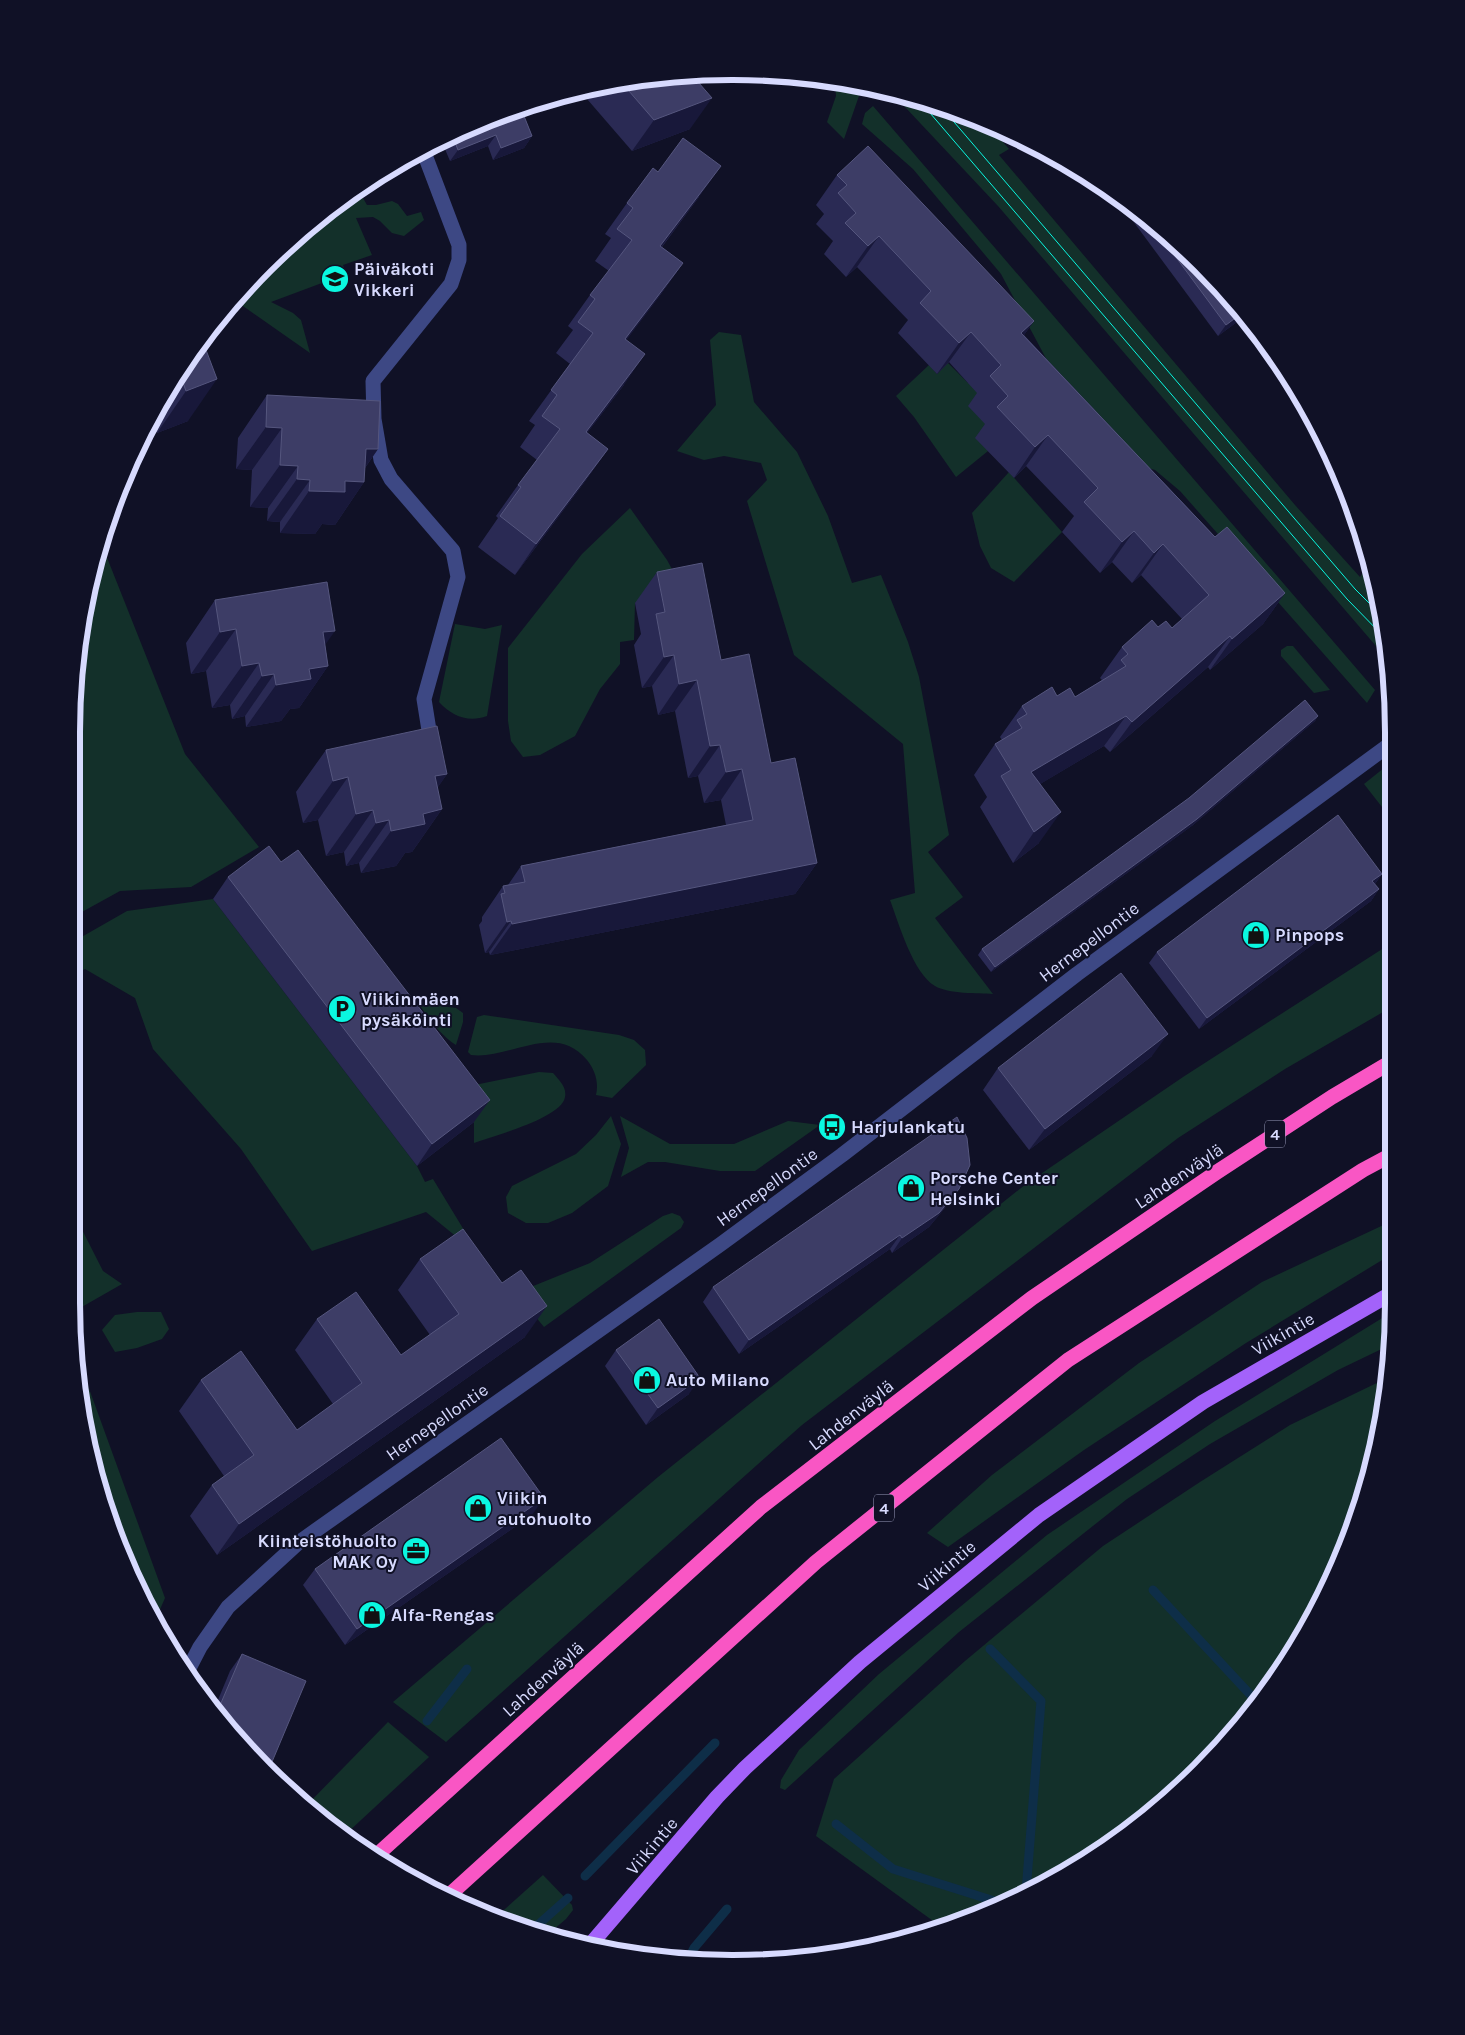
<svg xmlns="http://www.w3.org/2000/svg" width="1465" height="2035" font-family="Karla,sans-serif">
	<rect width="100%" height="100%" fill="#101126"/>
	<!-- green -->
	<g fill="#13302a">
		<path d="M835 82 853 85 860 93 844 139 827 122 836 96Z"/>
		<path d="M890 91 904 94 989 126 1009 149 999 155 1295 505 1360 577 1367 567 1388 646V660L998 206Z"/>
		<path d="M873 106 1375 690 1367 703 1180 491 1155 470 1142 466 1049 364 1001 274 913 169 862 124 865 113Z"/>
		<path d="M359 191 367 205H376L392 201 398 204 407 216 421 212 424 220 404 236 392 233 380 221 373 217 356 218 372 255 343 265 346 274 271 302 293 313 301 320 310 353 233 299 297 235Z"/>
		<path d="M719 332 741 335 754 402 797 452 828 516 852 583 881 575 908 642 919 677 949 835 928 852 963 897 935 918 993 994C978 993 948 994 935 986 913 973 899 924 890 900L915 893 903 744 794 655 747 501 767 480 761 463 724 456 704 460 677 451 716 405 710 340Z"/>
		<path d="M948 363 968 383 974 379 987 426 988 451 956 477 914 417 896 396 929 365 937 374Z"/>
		<path d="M1009 472 1062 532 1014 582 991 568 980 546 972 513Z"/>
		<path d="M630 508 667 560 684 591 635 603 634 640 620 642V664L600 689 575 736 540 755 523 757 511 741 508 721V648L582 554Z"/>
		<path d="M102 545 185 754 259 847 191 887 120 891 71 918V732L84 603Z"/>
		<path d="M455 624 485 629 502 625 487 716C468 723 452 716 439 702Z"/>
		<path d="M1287 646H1293L1330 690 1314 693 1281 656V650Z"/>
		<path d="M1389 764V816L1364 784Z"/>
		<path d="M213 899 417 1166 425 1182 433 1179 467 1235 458 1238 426 1212 312 1251 241 1149 153 1049 135 998 85 969 71 976V943L127 911Z"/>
		<path d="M1390 944V1008L1285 1069 1178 1138 802 1425 446 1742 393 1702 658 1477 1026 1184 1183 1077Z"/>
		<path d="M418 1003 456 1008 463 1013V1022L456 1045C440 1035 429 1018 418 1003Z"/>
		<path d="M484 1015 619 1035 634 1040 645 1050 646 1065 612 1098 596 1095C599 1082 595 1070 587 1060 555 1021 509 1060 471 1055L468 1052 477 1017Z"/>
		<path d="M539 1072 553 1073C559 1080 567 1087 565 1097 562 1118 493 1136 474 1143V1122L450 1090Z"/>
		<path d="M71 1087 78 1126 71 1136Z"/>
		<path d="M611 1116 621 1144 608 1186 572 1213 548 1223H526L508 1213 506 1197 512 1186 576 1154 596 1135Z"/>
		<path d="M620 1116 670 1144H734L788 1121 820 1125 755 1171H720L665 1162H648L621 1177 629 1148Z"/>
		<path d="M71 1208 103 1271 122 1284 80 1308 71 1291Z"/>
		<path d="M672 1213 680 1216 684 1222 681 1228 544 1327 516 1293 590 1263 663 1216Z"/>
		<path d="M1392 1221V1254L1246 1343 1084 1450 948 1547 927 1533 992 1475 1139 1363 1262 1282Z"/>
		<path d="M137 1312H161L169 1329 162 1339 137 1348 115 1352 102 1330 115 1315Z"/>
		<path d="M1392 1312V1344L1338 1370 1210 1444 1127 1499 959 1632 785 1790 780 1788 781 1780 799 1750 879 1674 1047 1535 1215 1421Z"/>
		<path d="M79 1361 165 1598 158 1614 152 1617C125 1570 116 1515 102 1463L93 1464Z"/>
		<path d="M1387 1378 1371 1474 1325 1595 1257 1705 1168 1800 1100 1852 986 1913 940 1926 816 1836 834 1779 965 1661 1103 1546 1200 1482 1290 1425Z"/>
		<path d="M388 1722 429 1757 347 1833 306 1806Z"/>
		<path d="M543 1875 572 1905 573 1910 566 1919 547 1935 520 1929 495 1918Z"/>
	</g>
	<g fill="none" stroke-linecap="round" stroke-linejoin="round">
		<!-- stream -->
		<g stroke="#0e2e48" stroke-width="9">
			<path d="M1153 1590 1258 1703"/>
			<path d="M990 1649 1041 1701 1026 1892"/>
			<path d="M427 1721 467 1669"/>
			<path d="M836 1824 893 1869 1004 1904"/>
			<path d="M585 1876 715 1743"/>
			<path d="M531 1931 568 1898"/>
			<path d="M689 1958 694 1948 727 1909"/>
		</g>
		<!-- minor -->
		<g stroke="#3d4884" stroke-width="15">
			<path d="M423 150 459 245V260L451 284 373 381 374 419 381 460 391 479 453 551 458 577 424 699 432 749"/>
			<path d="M186 1674 200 1647 228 1607 298 1543 721 1244 842 1155 1077 974 1389 745"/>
		</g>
		<!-- major -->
		<path stroke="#a362fa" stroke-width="15" d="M590 1945 717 1797 745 1768 860 1662 1039 1515 1203 1402 1392 1293"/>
		<!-- highway -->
		<g stroke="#f956c4" stroke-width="15">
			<path d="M378 1854 761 1507 1032 1298 1217 1172 1332 1097 1391 1062"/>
			<path d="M446 1898 816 1562 1068 1360 1363 1170 1391 1155"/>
		</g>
		<!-- tram -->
		<g stroke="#0af7e0" stroke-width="1">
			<path d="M918 99 1347 599 1386 639"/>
			<path d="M942 108 1355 589 1380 614"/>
		</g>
	</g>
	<!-- wall -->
	<g fill="#2a2a54">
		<path d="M646 77 690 129 632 151 581 92Z"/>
		<path d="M520 106 532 136 524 148 493 160 488 146 450 161 442 142Z"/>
		<path d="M658 172 699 197 662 247 683 263 661 294 626 340 624 385 587 433 608 449 586 480 515 575 478 547 498 518 496 516 518 485 537 460 520 447 535 425 529 421 570 364 556 353 573 330 568 326 590 295 609 271 595 261 611 238 605 234 627 203Z"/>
		<path d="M837 175 1034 321 1024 335 1215 537 1285 593 1263 624 1210 670 1208 667 1110 752 1104 746 1040 784 1039 843 1013 863 980 807 987 797 974 775 995 744 1002 740 1000 737 1022 706 1057 696 1075 697 1102 680 1100 678 1122 647 1158 627 1172 628 1182 619 1141 575 1132 583 1112 562 1100 573 1062 532 1074 516 1026 466 1014 478 975 438 985 424 968 406 977 393 949 362 937 374 898 333 908 320 857 267 846 277 824 254 833 241 816 224 824 214 816 205Z"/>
		<path d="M1136 209 1230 297 1245 316 1218 336 1130 217Z"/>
		<path d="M203 342 188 421 157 433 152 419Z"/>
		<path d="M267 395 378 449 365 468 364 482 335 525 322 524 315 534 280 533V522L267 521 268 508 250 507 252 470 236 469 238 438Z"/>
		<path d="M657 572 721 660 771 763 817 863 795 894 490 955 489 952 485 953 479 925 482 921V917L503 886 508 885 521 866 726 825 721 800 704 803 698 776 688 778 675 711 658 715 652 686 642 688 634 645 641 634 635 603Z"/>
		<path d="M215 600 325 645 328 666 299 708 290 709 281 721 246 727 245 716 232 719 230 705 212 708 206 671 191 674 186 643Z"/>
		<path d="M1318 716 1315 721 1193 825 991 972 978 955 982 949Z"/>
		<path d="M326 750 447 774 437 788 442 809 412 852 405 853 396 866 361 873 359 863 346 866 344 852 326 856 318 820 303 823 296 792Z"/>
		<path d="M281 862 474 1122 417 1166 213 899 228 877Z"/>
		<path d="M1382 874 1375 884 1379 889 1371 901 1199 1029 1149 963 1157 952Z"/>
		<path d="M1152 1056 1029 1150 983 1090 998 1068Z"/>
		<path d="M949 1203 929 1227 892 1253 890 1249 739 1354 703 1302 713 1287Z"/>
		<path d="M420 1259 525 1337 217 1555 190 1516 212 1485 224 1476 179 1411 201 1380 297 1430 333 1404 295 1350 317 1319 401 1355 430 1335 398 1290Z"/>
		<path d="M616 1350 689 1394 646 1425 605 1366Z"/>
		<path d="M532 1515 345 1645 303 1585 315 1569Z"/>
		<path d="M242 1654 269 1769 215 1707 230 1671Z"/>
	</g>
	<!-- shaded-wall -->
	<g fill="#18183a">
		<path d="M712 98 690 129 632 151 654 120Z"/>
		<path d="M496 135 488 146 450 161 458 150Z"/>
		<path d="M532 136 524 148 493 160 501 148Z"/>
		<path d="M721 166 699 197 639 277 660 246Z"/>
		<path d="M879 236 857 267 846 277 868 246Z"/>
		<path d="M683 263 661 294 604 370 625 339Z"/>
		<path d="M1242 313 1245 316 1218 336 1226 325Z"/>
		<path d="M1034 321 1012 352 1021 333Z"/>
		<path d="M971 332 949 362 937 374 959 343Z"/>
		<path d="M645 354 624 385 564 463 586 432Z"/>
		<path d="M181 377 152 419 151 420 160 402 176 379Z"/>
		<path d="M217 379 188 421 157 433 186 391Z"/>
		<path d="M266 427 282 428 252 470 236 469Z"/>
		<path d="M1048 435 1026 466 1014 478 1035 447Z"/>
		<path d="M366 449H378L355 482H364L335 525 322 524 315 534 280 533 309 491Z"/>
		<path d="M608 449 586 480 515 575 536 544Z"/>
		<path d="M280 465 298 466 268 508 250 507Z"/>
		<path d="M297 479 310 480 280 522 267 521Z"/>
		<path d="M1134 531 1112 562 1100 573 1122 542Z"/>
		<path d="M1163 544 1141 575 1132 583 1154 553Z"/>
		<path d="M1285 593 1263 624 1210 670 1232 639Z"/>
		<path d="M236 629 206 671 191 674 220 632Z"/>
		<path d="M335 631 305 673 323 632Z"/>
		<path d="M1230 636 1208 667 1110 752 1132 722Z"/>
		<path d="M674 655 652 686 642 688 664 657Z"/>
		<path d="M259 663 230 705 212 708 242 666Z"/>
		<path d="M328 666 299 708 290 709 281 721 246 727 276 685 309 669Z"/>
		<path d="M274 674 245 716 232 719 262 676Z"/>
		<path d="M697 680 675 711 658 715 679 684Z"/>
		<path d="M1126 716 1104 746 1015 799 1031 772Z"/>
		<path d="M1318 716 1315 721 1193 825 991 972 995 967Z"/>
		<path d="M720 745 698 776 688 778 710 746Z"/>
		<path d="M742 769 721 800 704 803 726 772Z"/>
		<path d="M447 774 418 816 435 776Z"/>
		<path d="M348 777 318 820 303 823 333 781Z"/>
		<path d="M442 809 412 852 405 853 396 866 361 873 391 831 423 814Z"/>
		<path d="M373 810 344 852 326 856 356 814Z"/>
		<path d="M1061 812 1039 843 1013 863 1034 832Z"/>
		<path d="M389 820 359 863 346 866 376 823Z"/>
		<path d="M817 863 795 894 490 955 512 924Z"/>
		<path d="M1382 874 1374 885 1372 881Z"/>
		<path d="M1379 889 1371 901 1199 1029 1207 1018Z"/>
		<path d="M511 921 489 952 485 953 507 922Z"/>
		<path d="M1168 1034 1152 1056 1029 1150 1045 1129Z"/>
		<path d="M490 1100 474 1122 417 1166 432 1144Z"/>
		<path d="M959 1189 949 1203 929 1227 892 1253 902 1238Z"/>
		<path d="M900 1235 890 1249 739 1354 749 1340Z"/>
		<path d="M547 1306 525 1337 217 1555 239 1524Z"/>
		<path d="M700 1378 689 1394 646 1425 658 1408Z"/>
		<path d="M544 1498 532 1515 345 1645 357 1629Z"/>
	</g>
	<!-- building -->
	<g fill="#3d3d66" stroke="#55567e">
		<path d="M692 75 712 98 654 120 622 83 646 77Z"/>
		<path d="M520 106 532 136 501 148 496 135 458 150 453 137Z"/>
		<path d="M683 138 721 166 660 246 683 263 625 339 645 354 586 432 608 449 536 544 500 516 521 487 518 485 560 429 542 416 557 395 551 390 593 333 578 322 595 299 590 295 632 240 617 229 633 208 627 203 653 168 658 172Z"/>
		<path d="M868 146 1034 321 1021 333 1215 537 1227 527 1285 593 1232 639 1230 636 1132 722 1126 716 1031 772 1061 812 1034 832 1001 776 1011 770 995 744 1022 728 1017 720 1027 714 1022 706 1052 687 1057 696 1070 688 1075 697 1126 666 1121 660 1128 654 1122 647 1152 620 1158 627 1166 621 1172 628 1209 595 1163 544 1154 553 1134 531 1122 542 1084 502 1098 488 1048 435 1035 447 997 407 1008 396 990 376 1001 365 971 332 959 343 920 303 931 291 879 236 868 246 845 223 856 213 838 193 847 185 837 175Z"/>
		<path d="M1150 222 1230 297 1242 313 1226 325Z"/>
		<path d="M203 342 217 379 186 391 181 377 176 379Z"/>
		<path d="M267 395 380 401 378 449H366L364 482 345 481V492L309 491 310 480 297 479 298 466 280 465 282 428 266 427Z"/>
		<path d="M702 563 721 660 749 654 771 763 795 758 817 863 512 924 511 921 507 922 501 894 505 893 503 886 525 882 521 866 753 820 742 769 726 772 720 745 710 746 697 680 679 684 674 655 664 657 656 614 665 612 657 572Z"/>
		<path d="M327 582 335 631 323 632 328 666 309 669 311 679 276 685 274 674 262 676 259 663 242 666 236 629 220 632 215 600Z"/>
		<path d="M1305 700 1318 716 1197 819 995 967 982 949 1189 798Z"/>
		<path d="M437 726 447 774 435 776 442 809 423 814 425 824 391 831 389 820 376 823 373 810 356 814 348 777 333 781 326 750Z"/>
		<path d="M1338 815 1382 874 1372 881 1379 889 1207 1018 1157 952Z"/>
		<path d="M269 846 281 862 298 850 490 1100 432 1144 228 877Z"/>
		<path d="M1121 973 1168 1034 1045 1129 998 1068Z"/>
		<path d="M957 1117 967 1138 970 1165 959 1189 939 1213 902 1238 900 1235 749 1340 713 1287Z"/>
		<path d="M463 1229 502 1283 521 1270 547 1306 239 1524 212 1485 254 1455 201 1380 241 1351 297 1430 362 1383 317 1319 356 1292 401 1355 459 1314 420 1259Z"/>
		<path d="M659 1319 700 1378 658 1408 616 1350Z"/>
		<path d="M501 1438 544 1498 357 1629 315 1569Z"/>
		<path d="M242 1654 306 1681 269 1769 218 1710Z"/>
	</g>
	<!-- icons -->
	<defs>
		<symbol id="school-disc" viewBox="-11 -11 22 22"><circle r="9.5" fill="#0af7e0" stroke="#101126"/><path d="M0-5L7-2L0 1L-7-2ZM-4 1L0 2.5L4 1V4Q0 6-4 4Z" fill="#111"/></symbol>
		<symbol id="shop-disc" viewBox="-11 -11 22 22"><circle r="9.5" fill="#0af7e0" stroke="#101126"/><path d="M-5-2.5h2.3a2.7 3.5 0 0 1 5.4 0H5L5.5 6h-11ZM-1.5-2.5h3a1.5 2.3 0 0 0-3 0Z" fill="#111"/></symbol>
		<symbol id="parking-disc" viewBox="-11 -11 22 22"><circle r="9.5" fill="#0af7e0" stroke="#101126"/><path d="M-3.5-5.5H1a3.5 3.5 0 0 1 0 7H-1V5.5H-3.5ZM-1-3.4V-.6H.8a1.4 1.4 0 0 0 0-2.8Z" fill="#111"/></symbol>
		<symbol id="bus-disc" viewBox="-11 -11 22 22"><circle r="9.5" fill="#0af7e0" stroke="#101126"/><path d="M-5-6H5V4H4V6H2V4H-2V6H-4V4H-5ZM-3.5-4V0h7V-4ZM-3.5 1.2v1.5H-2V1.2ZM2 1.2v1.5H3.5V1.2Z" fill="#111"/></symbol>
		<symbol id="office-disc" viewBox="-11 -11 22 22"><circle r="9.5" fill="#0af7e0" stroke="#101126"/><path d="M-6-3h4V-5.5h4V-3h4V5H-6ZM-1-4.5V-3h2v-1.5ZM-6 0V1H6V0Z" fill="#111"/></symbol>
	</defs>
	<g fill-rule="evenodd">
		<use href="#school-disc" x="319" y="263" width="32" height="32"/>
		<use href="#shop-disc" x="1240" y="919" width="32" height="32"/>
		<use href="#parking-disc" x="326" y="993" width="32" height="32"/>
		<use href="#bus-disc" x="816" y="1111" width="32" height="32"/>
		<use href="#shop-disc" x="895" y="1172" width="32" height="32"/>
		<use href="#shop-disc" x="631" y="1364" width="32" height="32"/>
		<use href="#shop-disc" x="462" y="1492" width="32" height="32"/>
		<use href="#office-disc" x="400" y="1535" width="32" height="32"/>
		<use href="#shop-disc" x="356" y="1599" width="32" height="32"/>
	</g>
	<g text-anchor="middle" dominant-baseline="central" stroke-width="4" stroke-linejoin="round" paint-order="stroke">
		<!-- shield labels -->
		<g fill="#101126" stroke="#9b9ebd" stroke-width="1">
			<rect x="1265" y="1120.5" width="20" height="27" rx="4"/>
			<rect x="874" y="1494.5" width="20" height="27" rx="4"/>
		</g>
		<g font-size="16" font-weight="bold" fill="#d7dafe">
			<text x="1275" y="1134">4</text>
			<text x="884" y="1508">4</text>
		</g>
		<!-- poi labels -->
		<g font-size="18" font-weight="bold" fill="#d7dafe" stroke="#101126" text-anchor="start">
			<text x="354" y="269">Päiväkoti<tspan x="354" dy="21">Vikkeri</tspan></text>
			<text x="1275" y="935">Pinpops</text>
			<text x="361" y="999">Viikinmäen<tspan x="361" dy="21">pysäköinti</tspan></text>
			<text x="851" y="1127">Harjulankatu</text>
			<text x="930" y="1178">Porsche Center<tspan x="930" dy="21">Helsinki</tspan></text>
			<text x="666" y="1380">Auto Milano</text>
			<text x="497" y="1498">Viikin<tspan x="497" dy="21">autohuolto</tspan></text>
			<text x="397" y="1541" text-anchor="end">Kiinteistöhuolto<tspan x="397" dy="21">MAK Oy</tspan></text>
			<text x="391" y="1615">Alfa-Rengas</text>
		</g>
		<!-- street labels -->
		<g font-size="18" fill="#d7dafe" stroke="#101126">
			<text transform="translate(1089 942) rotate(-37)">Hernepellontie</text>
			<text transform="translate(1179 1176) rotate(-34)">Lahdenväylä</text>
			<text transform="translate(767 1187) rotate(-36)">Hernepellontie</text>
			<text transform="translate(1283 1334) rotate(-30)">Viikintie</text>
			<text transform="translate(851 1415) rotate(-38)">Lahdenväylä</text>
			<text transform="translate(437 1422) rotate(-35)">Hernepellontie</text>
			<text transform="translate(947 1566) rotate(-40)">Viikintie</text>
			<text transform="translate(543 1679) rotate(-42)">Lahdenväylä</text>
			<text transform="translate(652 1846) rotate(-50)">Viikintie</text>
		</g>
	</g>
	<!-- crop -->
	<path d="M0 0H1465V2035H0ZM732 80H733A652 652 0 0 1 1385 732V1303A652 652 0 0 1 733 1955H732A652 652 0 0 1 80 1303V732A652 652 0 0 1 732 80Z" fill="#101126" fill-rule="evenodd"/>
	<path fill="none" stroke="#d7dafe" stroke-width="6" d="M732 80H733A652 652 0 0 1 1385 732V1303A652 652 0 0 1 733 1955H732A652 652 0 0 1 80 1303V732A652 652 0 0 1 732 80Z"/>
</svg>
